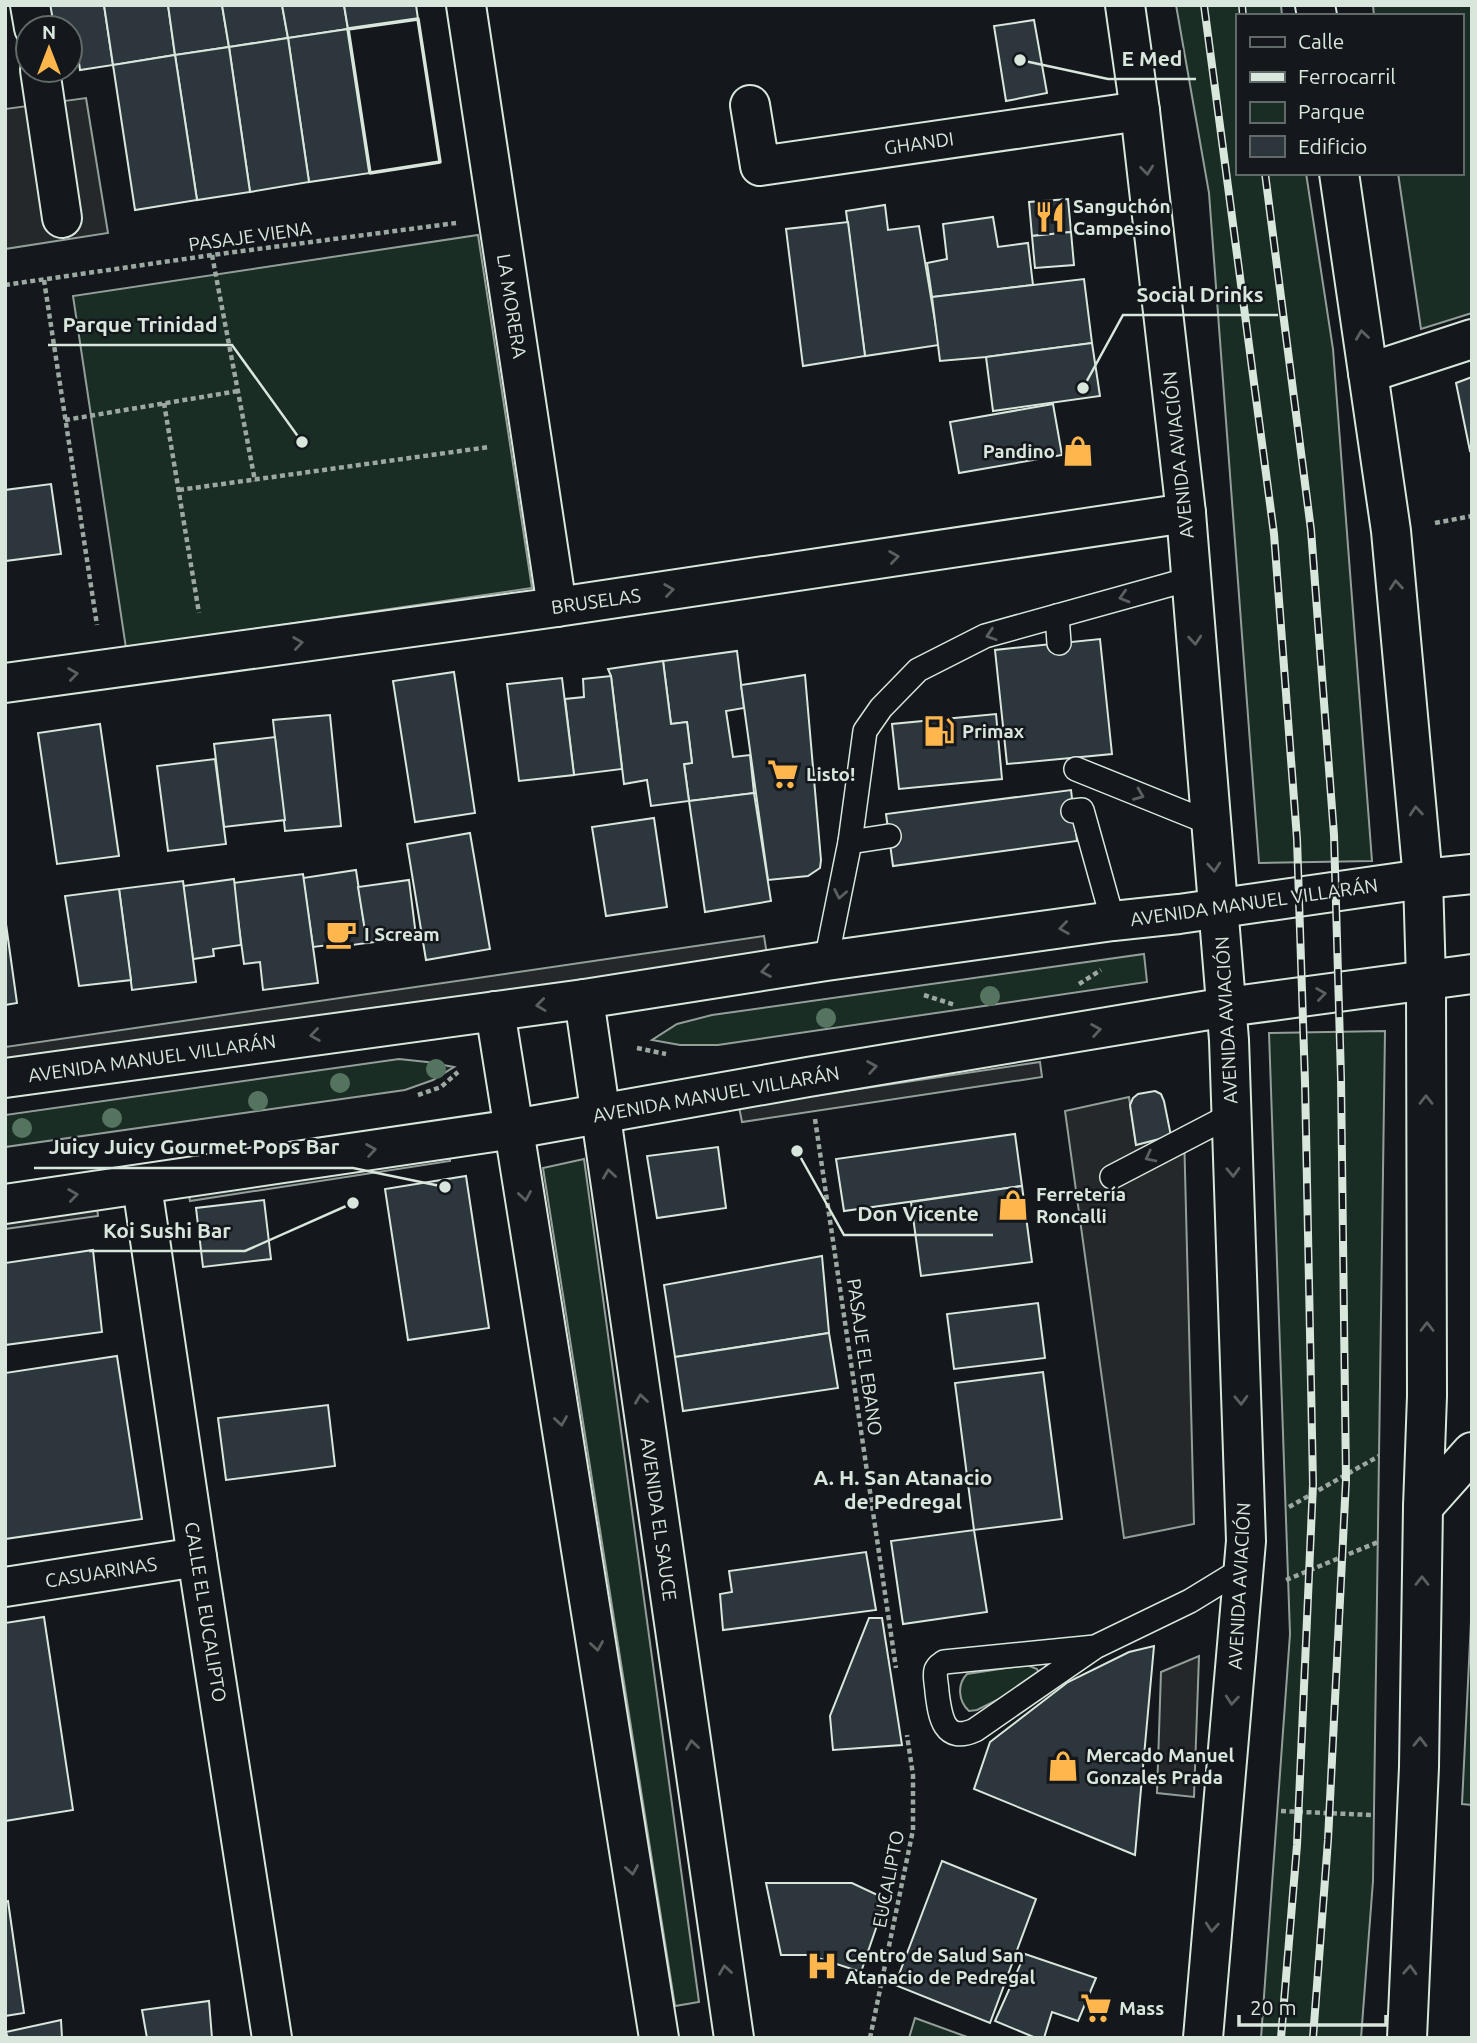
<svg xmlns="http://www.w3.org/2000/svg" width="1477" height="2043" font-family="Ubuntu,sans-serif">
	<rect width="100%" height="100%" fill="#14181c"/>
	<!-- green -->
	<g fill="#1a2d24" stroke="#939e99" stroke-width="2">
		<path d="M1176 5H1281L1282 16H1237V173H1306L1333 349 1372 861 1259 863 1209 193Z"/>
		<path d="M1373 5H1472V313L1421 329 1398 173H1461V16H1374Z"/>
		<path d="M478 235 532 588 126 648 73 296Z"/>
		<path d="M1144 954 1147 982 718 1045H680L652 1040 677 1024 712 1015Z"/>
		<path d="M1385 1031 1373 1881 1361 2038H1261L1290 1634 1269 1033Z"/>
		<path d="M399 1059 427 1062 454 1067 433 1080 405 1090 5 1147V1115Z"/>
		<path d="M584 1159 699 2002 675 2006 543 1168Z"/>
		<path d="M1472 1601V1805L1462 1804Z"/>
		<path d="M1027 1665 1037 1669 1039 1673 1035 1681 977 1710 969 1711C958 1701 957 1684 967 1674Z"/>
		<path d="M915 2018 970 2038H909Z"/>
	</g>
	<!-- parking -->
	<g fill="#24282b" stroke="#939e99" stroke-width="2">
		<path d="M86 98 108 233 5 249V109Z"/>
		<path d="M764 936 767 955 5 1067V1047Z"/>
		<path d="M1040 1062 1042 1077 742 1122 739 1107Z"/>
		<path d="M1129 1097 1136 1145 1184 1132 1194 1524 1124 1538 1065 1111Z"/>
		<path d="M448 1146 450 1161 190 1201 187 1186Z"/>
		<path d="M96 1199 98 1216 5 1229V1212Z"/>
		<path d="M1199 1656 1194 1797 1157 1793 1161 1672Z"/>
	</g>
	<!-- building -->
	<g fill="#2c363c" stroke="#d8e6dc" stroke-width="2">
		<path d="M46 5H104L113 65 80 70 77 47 70 48V28H50Z"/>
		<path d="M104 5H168L175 55 113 65Z"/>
		<path d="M168 5H222L229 47 175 55Z"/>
		<path d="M222 5H282L288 38 229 47Z"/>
		<path d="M282 5H344L348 29 288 38Z"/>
		<path d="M344 5H416L418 19 348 29Z"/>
		<path d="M1034 20 1047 93 1006 101 994 26Z"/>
		<path d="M348 29 370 173 309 182 288 38Z"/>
		<path d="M288 38 309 182 250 192 229 47Z"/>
		<path d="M229 47 250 192 197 200 175 55Z"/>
		<path d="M175 55 197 200 135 210 113 65Z"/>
		<path d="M1068 199 1071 232 1032 236 1029 202Z"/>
		<path d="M885 205 888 230 919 226 939 345 865 356 846 211Z"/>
		<path d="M993 217 998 247 1028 243 1033 285 932 297 927 263 947 259 943 224Z"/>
		<path d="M848 222 865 356 803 366 786 229Z"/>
		<path d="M1071 232 1074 265 1035 268 1032 236Z"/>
		<path d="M1084 279 1092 343 986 357 940 361 932 297Z"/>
		<path d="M1092 343 1100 396 993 411 986 357Z"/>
		<path d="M1472 377V450L1470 451 1456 383Z"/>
		<path d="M1053 404 1062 455 959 473 950 422Z"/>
		<path d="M51 484 61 554 5 561V490Z"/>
		<path d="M1100 639 1112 754 1007 764 995 650Z"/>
		<path d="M737 651 744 708 726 711 733 757 750 755 754 793 689 801 684 764 692 763 687 722 671 724 663 661Z"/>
		<path d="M663 661 671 724 687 722 692 763 684 764 689 801 651 806 647 780 624 784 611 676 608 669Z"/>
		<path d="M454 672 475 813 415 822 393 681Z"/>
		<path d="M805 675 821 860 820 868 808 876 768 880 741 685Z"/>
		<path d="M611 676 622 769 574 775 565 699 584 697 583 679Z"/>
		<path d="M562 678 574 775 519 781 507 684Z"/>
		<path d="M996 714 1002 779 899 789 892 724Z"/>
		<path d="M330 715 341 826 285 831 273 720Z"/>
		<path d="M100 724 119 856 57 864 38 733Z"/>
		<path d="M275 737 285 820 224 827 214 744Z"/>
		<path d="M215 759 226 844 168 851 157 766Z"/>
		<path d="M1071 790 1077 841 893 866 886 814Z"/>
		<path d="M754 793 771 901 705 912 689 801Z"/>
		<path d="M654 818 667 907 606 916 592 827Z"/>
		<path d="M470 833 490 949 426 960 407 844Z"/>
		<path d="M356 870 367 943 338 947 337 944 313 947 303 878Z"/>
		<path d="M303 874 318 983 263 990 260 962 244 964 233 883Z"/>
		<path d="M234 879 241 945 213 949 214 956 193 959 183 886Z"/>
		<path d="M409 880 416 936 367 943 358 887Z"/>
		<path d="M183 881 196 982 132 990 119 889Z"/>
		<path d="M119 889 131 980 79 986 65 896Z"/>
		<path d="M5 917 17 1003 5 1005Z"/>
		<path d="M1155 1091 1161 1094 1164 1101 1171 1136 1136 1145 1130 1105 1133 1098 1138 1094Z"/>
		<path d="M1015 1134 1022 1186 844 1211 836 1159Z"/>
		<path d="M718 1147 726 1208 657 1218 647 1156Z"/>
		<path d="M466 1176 489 1328 408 1340 385 1189Z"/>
		<path d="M1022 1186 1032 1262 921 1276 911 1202Z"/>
		<path d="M264 1200 271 1259 203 1267 196 1208Z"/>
		<path d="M93 1250 102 1332 5 1345V1263Z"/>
		<path d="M822 1256 829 1333 675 1357 664 1285Z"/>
		<path d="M1038 1303 1045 1358 954 1369 947 1314Z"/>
		<path d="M829 1333 838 1388 683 1411 675 1357Z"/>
		<path d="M117 1356 142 1519 5 1539V1373Z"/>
		<path d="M1043 1372 1062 1519 974 1530 955 1383Z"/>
		<path d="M328 1405 335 1466 226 1480 218 1418Z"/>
		<path d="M974 1530 987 1612 903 1624 891 1541Z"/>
		<path d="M866 1552 876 1610 723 1630 720 1594 732 1592 729 1571Z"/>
		<path d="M44 1617 73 1810 5 1821V1623Z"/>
		<path d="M869 1618H882L902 1745 833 1750 830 1716Z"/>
		<path d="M1154 1646 1135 1855 974 1789 990 1742 1068 1682 1129 1652Z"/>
		<path d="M942 1861 1036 1899 990 2023 895 1985Z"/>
		<path d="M766 1883H852L886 1899 861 1972 809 1955H781Z"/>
		<path d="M8 1901 24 2013 5 2016V1902Z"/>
		<path d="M1025 1954 1096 1978 1078 2021 1052 2012 1044 2038H1036L995 2021Z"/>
		<path d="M209 2001 212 2038H147L142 2010Z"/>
		<path d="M61 2020 62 2038H8L6 2032Z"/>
	</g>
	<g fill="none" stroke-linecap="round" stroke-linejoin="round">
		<defs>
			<g id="service">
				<path d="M1057 616 1059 643"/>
				<path d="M1076 769 1210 823"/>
				<path d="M1073 811 1082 810 1113 921"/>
				<path d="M850 842 865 731 881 708 918 670 985 636 1190 579"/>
				<path d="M826 961 850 842 889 836"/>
				<path d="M1112 1177 1231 1115"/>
				<path d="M1095 1647 944 1662C940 1665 938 1665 936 1670 934 1676 937 1686 937 1692 940 1717 944 1744 975 1730L1095 1647 1190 1601 1244 1568"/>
			</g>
			<g id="minor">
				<path d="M30 5 34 28"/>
				<path d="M466 5 557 607"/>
				<path d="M40 70 62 218"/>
				<path d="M750 105 760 166 1140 111"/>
				<path d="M1368 373 1472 339"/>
				<path d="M5 683 557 607 1186 513"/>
				<path d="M142 1186 197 1557 272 2038"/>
				<path d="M5 1587 197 1557"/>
			</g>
			<g id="tertiary">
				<path d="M584 999 734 2038"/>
				<path d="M495 1011 659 2038"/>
			</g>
			<g id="secondary">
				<path d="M5 1078 584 999 826 961 1113 921 1179 914 1423 879 1472 874"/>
				<path d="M5 1204 514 1129 808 1077 1227 1007 1472 974"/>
				<path d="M1423 1507 1472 1452"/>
			</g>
			<g id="primary">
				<path d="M1125 5 1140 111 1186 513 1229 1040 1246 1541 1203 2038"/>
				<path d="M1315 5 1317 16"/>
				<path d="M1339 173 1391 531 1423 879 1426 980 1427 1396 1423 1507 1419 1767 1407 2038"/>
			</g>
		</defs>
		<!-- service casing -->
		<use href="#service" stroke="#d8e6dc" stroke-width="26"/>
		<!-- minor casing -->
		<use href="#minor" stroke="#d8e6dc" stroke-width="42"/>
		<!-- tertiary casing -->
		<use href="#tertiary" stroke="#d8e6dc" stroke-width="42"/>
		<!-- secondary casing -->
		<use href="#secondary" stroke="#d8e6dc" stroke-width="42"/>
		<!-- primary casing -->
		<use href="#primary" stroke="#d8e6dc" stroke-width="42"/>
		<!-- path -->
		<g stroke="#9da8a2" stroke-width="4.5" stroke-dasharray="5 3.5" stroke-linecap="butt">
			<path d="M212 255 255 481"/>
			<path d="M44 280 97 625"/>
			<path d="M5 285 212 255 456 223"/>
			<path d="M164 403 199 613"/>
			<path d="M65 420 238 391"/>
			<path d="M179 490 489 447"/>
			<path d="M1435 523 1472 516"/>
			<path d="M1079 984 1101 970"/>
			<path d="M924 995 955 1005"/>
			<path d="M637 1048 666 1054"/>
			<path d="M418 1095 441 1087 458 1072"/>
			<path d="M815 1119 896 1668"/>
			<path d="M1289 1507 1379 1456"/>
			<path d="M1286 1580 1378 1542"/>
			<path d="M1281 1811 1371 1815"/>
			<path d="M870 2038 913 1830V1775L907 1735"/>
		</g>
		<!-- service -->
		<use href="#service" stroke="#14181c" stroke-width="23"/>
		<!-- minor -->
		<use href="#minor" stroke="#14181c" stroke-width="38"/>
		<!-- tertiary -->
		<use href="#tertiary" stroke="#14181c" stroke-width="38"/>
		<!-- secondary -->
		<use href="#secondary" stroke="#14181c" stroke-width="38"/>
		<!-- primary -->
		<use href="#primary" stroke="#14181c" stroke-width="38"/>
		<defs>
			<g id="rail">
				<path d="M1204 5 1274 534 1297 839 1305 1082 1313 1484 1297 1845 1281 2038"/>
				<path d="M1242 5 1243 16"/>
				<path d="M1265 173 1311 530 1334 835 1341 1078 1346 1480 1328 1840 1313 2038"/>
			</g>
		</defs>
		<!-- rail casing -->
		<use href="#rail" stroke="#d8e6dc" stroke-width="8"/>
		<!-- rail -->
		<use href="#rail" stroke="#14181c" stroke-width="5" stroke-dasharray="16" stroke-linecap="butt"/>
		<!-- wall -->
		<path stroke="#d8e6dc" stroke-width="3.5" d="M418 19 440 162 370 173 348 29Z"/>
	</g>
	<!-- trees -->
	<g fill="#55745f">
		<circle cx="990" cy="996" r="10"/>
		<circle cx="826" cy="1018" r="10"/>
		<circle cx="436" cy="1069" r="10"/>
		<circle cx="340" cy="1083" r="10"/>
		<circle cx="258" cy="1101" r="10"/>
		<circle cx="112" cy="1118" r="10"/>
		<circle cx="22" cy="1128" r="10"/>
	</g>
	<!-- one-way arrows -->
	<defs><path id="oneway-chevron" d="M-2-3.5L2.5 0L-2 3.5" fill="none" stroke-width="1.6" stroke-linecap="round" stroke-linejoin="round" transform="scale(1.75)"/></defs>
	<g stroke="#59605f">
		<use href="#oneway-chevron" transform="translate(1147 170) rotate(84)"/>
		<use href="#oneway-chevron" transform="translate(1362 335) rotate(-98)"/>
		<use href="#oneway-chevron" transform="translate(894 557) rotate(-8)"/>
		<use href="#oneway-chevron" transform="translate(1396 585) rotate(-95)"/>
		<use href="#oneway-chevron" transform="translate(669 590) rotate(-8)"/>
		<use href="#oneway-chevron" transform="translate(1124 597) rotate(164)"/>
		<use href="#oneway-chevron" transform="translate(991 635) rotate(162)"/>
		<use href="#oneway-chevron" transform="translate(1195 640) rotate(85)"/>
		<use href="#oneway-chevron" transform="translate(298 643) rotate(-8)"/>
		<use href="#oneway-chevron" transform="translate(73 674) rotate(-8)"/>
		<use href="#oneway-chevron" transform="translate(1139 795) rotate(22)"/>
		<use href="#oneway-chevron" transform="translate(1416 811) rotate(-95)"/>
		<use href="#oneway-chevron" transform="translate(1214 867) rotate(85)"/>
		<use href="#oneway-chevron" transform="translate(840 894) rotate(101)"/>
		<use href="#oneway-chevron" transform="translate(1064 928) rotate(172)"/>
		<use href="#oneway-chevron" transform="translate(766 971) rotate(171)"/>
		<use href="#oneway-chevron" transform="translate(1321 994) rotate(-8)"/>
		<use href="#oneway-chevron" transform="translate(541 1005) rotate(173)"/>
		<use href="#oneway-chevron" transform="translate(1096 1030) rotate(-9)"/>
		<use href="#oneway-chevron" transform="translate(315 1035) rotate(172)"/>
		<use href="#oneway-chevron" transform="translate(872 1067) rotate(-9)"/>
		<use href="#oneway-chevron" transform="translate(1426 1100) rotate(-90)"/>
		<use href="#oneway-chevron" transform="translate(371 1150) rotate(-9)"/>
		<use href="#oneway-chevron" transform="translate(1150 1157) rotate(153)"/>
		<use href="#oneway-chevron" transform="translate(1233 1172) rotate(88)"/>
		<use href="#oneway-chevron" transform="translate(609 1174) rotate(-98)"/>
		<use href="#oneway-chevron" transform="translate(73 1195) rotate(-8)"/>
		<use href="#oneway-chevron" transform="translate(525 1196) rotate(81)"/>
		<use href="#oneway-chevron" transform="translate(1427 1327) rotate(-90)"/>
		<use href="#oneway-chevron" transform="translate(641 1399) rotate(-98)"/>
		<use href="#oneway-chevron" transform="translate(1241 1400) rotate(88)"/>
		<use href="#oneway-chevron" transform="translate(561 1421) rotate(81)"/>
		<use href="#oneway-chevron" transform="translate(1422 1581) rotate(-90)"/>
		<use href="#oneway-chevron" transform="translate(597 1646) rotate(81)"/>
		<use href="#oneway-chevron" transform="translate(1232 1700) rotate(95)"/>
		<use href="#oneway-chevron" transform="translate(1420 1742) rotate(-89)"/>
		<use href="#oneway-chevron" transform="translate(692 1745) rotate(-98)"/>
		<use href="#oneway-chevron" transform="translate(632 1870) rotate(81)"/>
		<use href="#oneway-chevron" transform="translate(1212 1927) rotate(95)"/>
		<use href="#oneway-chevron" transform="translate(725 1970) rotate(-98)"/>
		<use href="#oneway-chevron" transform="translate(1410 1970) rotate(-87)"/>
	</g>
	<!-- icons -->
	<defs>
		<symbol id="restaurant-bare" viewBox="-9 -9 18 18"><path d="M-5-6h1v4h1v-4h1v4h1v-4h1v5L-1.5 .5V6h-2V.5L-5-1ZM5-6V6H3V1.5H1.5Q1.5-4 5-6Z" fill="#ffb74d" stroke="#14181c" stroke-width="2.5" paint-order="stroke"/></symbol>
		<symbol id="shop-bare" viewBox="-9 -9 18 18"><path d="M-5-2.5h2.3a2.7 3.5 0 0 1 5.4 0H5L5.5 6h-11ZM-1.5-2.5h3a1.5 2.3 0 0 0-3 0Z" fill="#ffb74d" stroke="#14181c" stroke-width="2.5" paint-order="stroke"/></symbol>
		<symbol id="fuel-bare" viewBox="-9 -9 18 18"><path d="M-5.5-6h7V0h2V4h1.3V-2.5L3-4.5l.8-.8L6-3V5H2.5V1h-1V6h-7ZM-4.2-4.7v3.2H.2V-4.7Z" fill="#ffb74d" stroke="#14181c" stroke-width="2.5" paint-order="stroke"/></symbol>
		<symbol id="supermarket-bare" viewBox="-9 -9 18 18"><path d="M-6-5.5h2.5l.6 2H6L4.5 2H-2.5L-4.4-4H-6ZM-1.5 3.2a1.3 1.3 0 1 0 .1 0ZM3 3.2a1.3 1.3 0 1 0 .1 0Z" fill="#ffb74d" stroke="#14181c" stroke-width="2.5" paint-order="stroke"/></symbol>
		<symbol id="cafe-bare" viewBox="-9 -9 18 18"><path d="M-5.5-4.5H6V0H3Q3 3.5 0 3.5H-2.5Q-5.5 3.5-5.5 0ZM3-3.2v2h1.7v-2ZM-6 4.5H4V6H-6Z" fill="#ffb74d" stroke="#14181c" stroke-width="2.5" paint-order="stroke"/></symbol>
		<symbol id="hospital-bare" viewBox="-9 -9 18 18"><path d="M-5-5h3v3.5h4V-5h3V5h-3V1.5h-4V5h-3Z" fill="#ffb74d" stroke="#14181c" stroke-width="2.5" paint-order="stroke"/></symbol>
	</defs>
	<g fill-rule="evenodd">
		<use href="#restaurant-bare" x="1028" y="195" width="44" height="44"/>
		<use href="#shop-bare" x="1056" y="429" width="44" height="44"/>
		<use href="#fuel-bare" x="917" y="709" width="44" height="44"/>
		<use href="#supermarket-bare" x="761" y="752" width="44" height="44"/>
		<use href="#cafe-bare" x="319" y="912" width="44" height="44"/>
		<use href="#shop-bare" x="991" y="1183" width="44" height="44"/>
		<use href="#shop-bare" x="1041" y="1744" width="44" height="44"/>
		<use href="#hospital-bare" x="800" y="1944" width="44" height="44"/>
		<use href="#supermarket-bare" x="1074" y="1986" width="44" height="44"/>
	</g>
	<g text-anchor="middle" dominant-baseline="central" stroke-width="5" stroke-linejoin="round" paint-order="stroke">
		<!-- street labels -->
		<g font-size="19" fill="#d8e6dc" stroke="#14181c">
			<text transform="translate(919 143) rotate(-8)">GHANDI</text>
			<text transform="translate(250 236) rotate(-8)">PASAJE VIENA</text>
			<text transform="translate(512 306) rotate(81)">LA MORERA</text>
			<text transform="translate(1178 455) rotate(-96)">AVENIDA AVIACIÓN</text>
			<text transform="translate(596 601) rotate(-8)">BRUSELAS</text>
			<text transform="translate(1254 902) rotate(-8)">AVENIDA MANUEL VILLARÁN</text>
			<text transform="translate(1226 1020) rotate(-93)">AVENIDA AVIACIÓN</text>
			<text transform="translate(152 1058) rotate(-8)">AVENIDA MANUEL VILLARÁN</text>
			<text transform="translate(716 1094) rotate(-10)">AVENIDA MANUEL VILLARÁN</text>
			<text transform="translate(865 1357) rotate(82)">PASAJE EL EBANO</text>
			<text transform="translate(659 1519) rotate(82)">AVENIDA EL SAUCE</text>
			<text transform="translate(101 1572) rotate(-9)">CASUARINAS</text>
			<text transform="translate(1239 1586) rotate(-87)">AVENIDA AVIACIÓN</text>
			<text transform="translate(206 1612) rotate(81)">CALLE EL EUCALIPTO</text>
			<text transform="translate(888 1879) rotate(-79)">EUCALIPTO</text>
		</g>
		<!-- poi labels -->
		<g font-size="19" font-weight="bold" fill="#d8e6dc" stroke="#14181c" text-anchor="start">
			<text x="1073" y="206">Sanguchón<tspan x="1073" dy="22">Campesino</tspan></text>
			<text x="1055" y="451" text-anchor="end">Pandino</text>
			<text x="962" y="731">Primax</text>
			<text x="806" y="774">Listo!</text>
			<text x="364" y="934">I Scream</text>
			<text x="1036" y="1194">Ferretería<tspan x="1036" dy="22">Roncalli</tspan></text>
			<text x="1086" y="1755">Mercado Manuel<tspan x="1086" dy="22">Gonzales Prada</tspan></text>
			<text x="845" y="1955">Centro de Salud San<tspan x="845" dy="22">Atanacio de Pedregal</tspan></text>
			<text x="1119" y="2008">Mass</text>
		</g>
		<!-- neighbourhood labels -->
		<g font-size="21" font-weight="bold" fill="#d8e6dc" stroke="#14181c">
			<text x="903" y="1477">A. H. San Atanacio<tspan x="903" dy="24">de Pedregal</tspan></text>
		</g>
	</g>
	<!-- callouts -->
	<path fill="none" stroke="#d8e6dc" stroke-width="2.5" d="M1020 60L1108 79H1196M1083 388L1123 315H1278M302 442L232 345H48M445 1187L353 1168H34M797 1151L844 1235H993M353 1203L245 1251H89"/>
	<g fill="#d8e6dc" stroke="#14181c" stroke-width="2.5">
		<circle cx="1020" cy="60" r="7"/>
		<circle cx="1083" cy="388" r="7"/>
		<circle cx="302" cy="442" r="7"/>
		<circle cx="445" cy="1187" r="7"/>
		<circle cx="797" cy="1151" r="7"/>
		<circle cx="353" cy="1203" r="7"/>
	</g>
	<g font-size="21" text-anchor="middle" font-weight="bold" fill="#d8e6dc" stroke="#14181c" stroke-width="5" stroke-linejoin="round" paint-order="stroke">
		<text x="1152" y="66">E Med</text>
		<text x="1200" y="302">Social Drinks</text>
		<text x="140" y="332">Parque Trinidad</text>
		<text x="194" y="1154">Juicy Juicy Gourmet Pops Bar</text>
		<text x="918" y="1221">Don Vicente</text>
		<text x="167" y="1238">Koi Sushi Bar</text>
	</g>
	<!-- border -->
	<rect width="1477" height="2043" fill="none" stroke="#d8e6dc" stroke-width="14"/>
	<!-- legend -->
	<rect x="1236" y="14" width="228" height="161" fill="#14181c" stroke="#626a69" stroke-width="2"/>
	<rect x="1250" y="37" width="35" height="10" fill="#14181c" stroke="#626a69" stroke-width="2"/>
	<text x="1298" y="49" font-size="21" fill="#d8e6dc">Calle</text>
	<rect x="1250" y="72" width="35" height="10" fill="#d8e6dc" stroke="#626a69" stroke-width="2"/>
	<text x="1298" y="84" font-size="21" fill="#d8e6dc">Ferrocarril</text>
	<rect x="1250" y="102" width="35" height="21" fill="#1a2d24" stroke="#626a69" stroke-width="2"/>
	<text x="1298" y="119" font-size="21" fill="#d8e6dc">Parque</text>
	<rect x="1250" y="136" width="35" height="21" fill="#2c363c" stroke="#626a69" stroke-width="2"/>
	<text x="1298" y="154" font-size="21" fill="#d8e6dc">Edificio</text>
	<!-- north arrow -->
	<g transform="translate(49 49)"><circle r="33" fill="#14181c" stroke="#626a69" stroke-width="2"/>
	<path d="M0-5L12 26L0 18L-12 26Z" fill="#ffb74d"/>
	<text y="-10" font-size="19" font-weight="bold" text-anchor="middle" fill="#d8e6dc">N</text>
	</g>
	<!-- scale -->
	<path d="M1239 2015v10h147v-10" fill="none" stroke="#d8e6dc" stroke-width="3.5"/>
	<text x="1250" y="2015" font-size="21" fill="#d8e6dc" stroke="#14181c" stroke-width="5" paint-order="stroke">20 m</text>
</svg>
